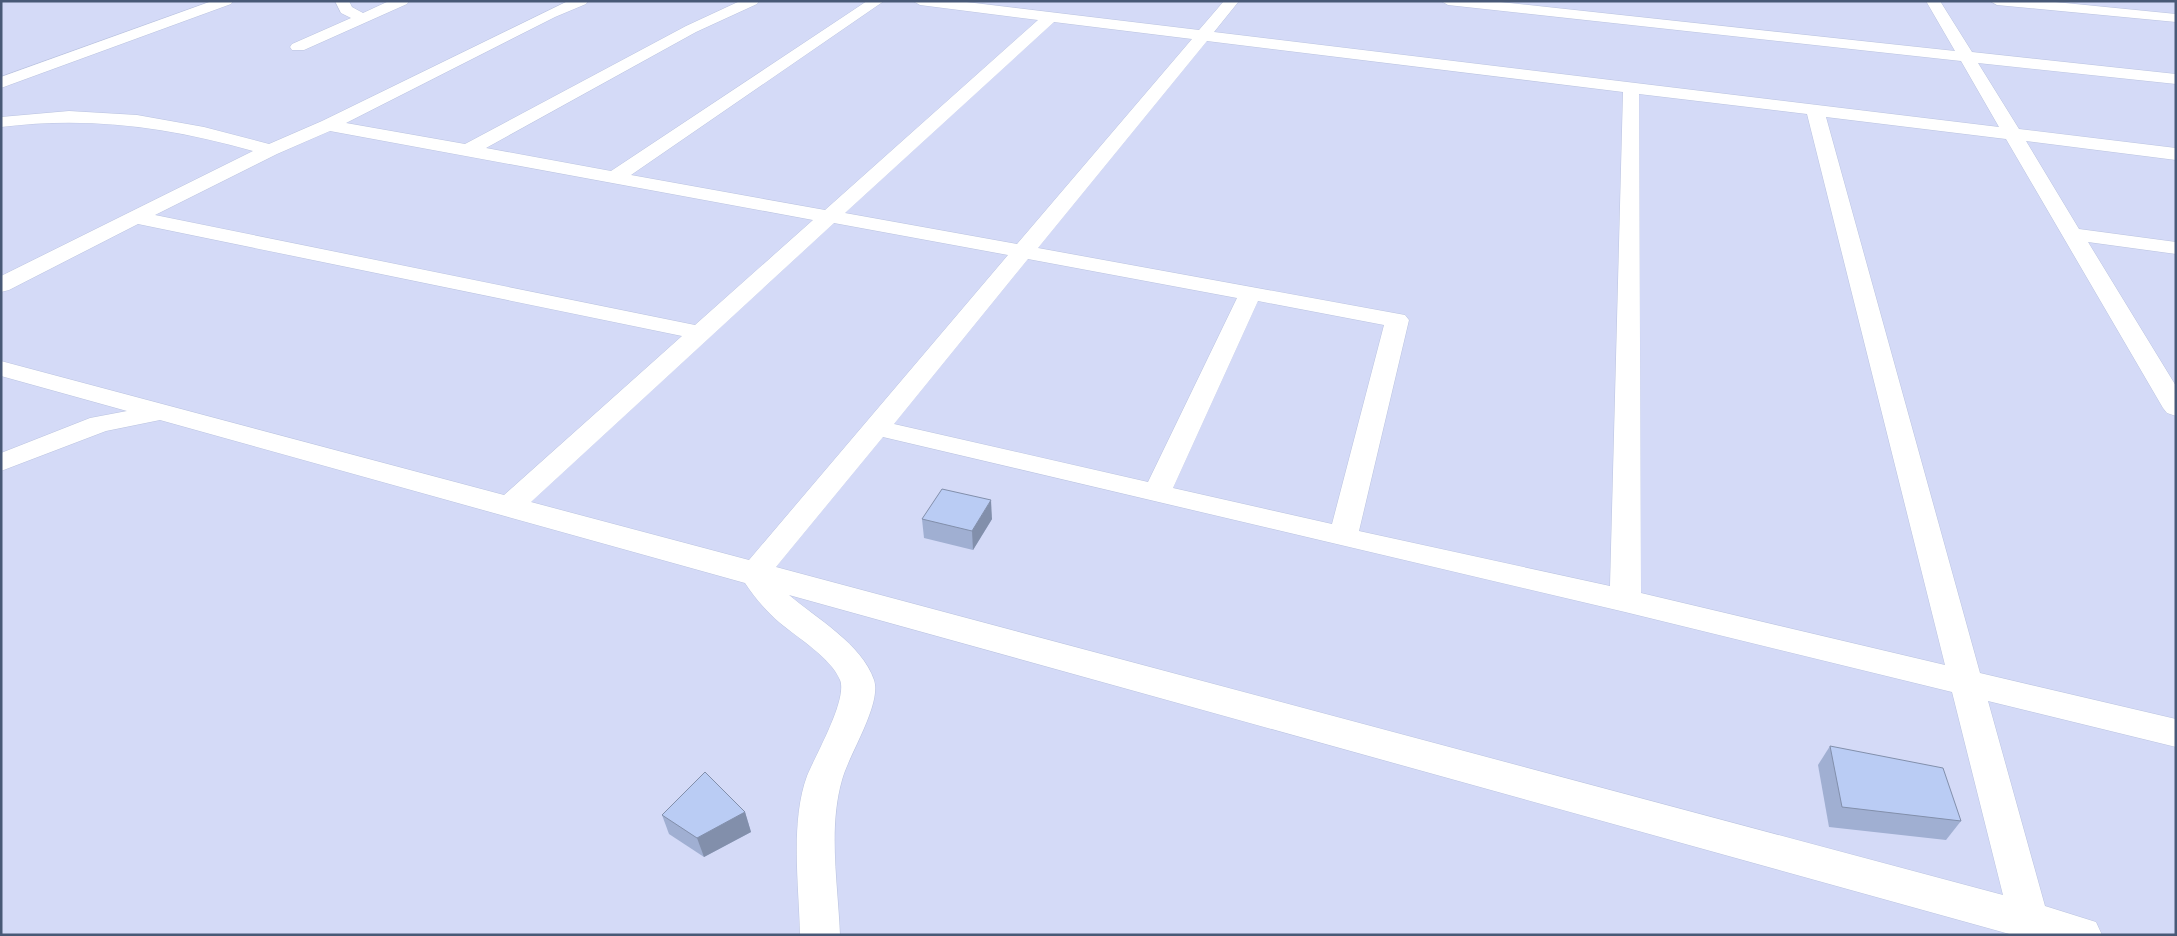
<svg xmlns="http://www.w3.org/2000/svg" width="2177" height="936" font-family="Raleway,sans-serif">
	<rect width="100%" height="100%" fill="#e3e6fd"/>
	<!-- residential -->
	<rect fill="#d4daf7" x="1" y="1" width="2175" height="934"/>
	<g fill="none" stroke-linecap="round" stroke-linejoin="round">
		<defs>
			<g id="minor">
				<path d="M212 1H233L231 4 1 88V77Z"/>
				<path d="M335 1H349L352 7 363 13 389 1H409L407 4 304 50H292L290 47 292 44 351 18 341 13Z"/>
				<path d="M568 1H588L586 4 555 17 346 123 465 144 686 26 740 1H759L757 4 696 32 486 148 611 171 867 1H884L631 175 825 210 1038 20 920 5 913 1H958L1199 30 1224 1H1239L1214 32 1999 127 1961 61 1448 5 1441 1H1491L1955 51 1926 1H1940L1972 52 2176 74V84L1978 63 2019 129 2176 148V160L2026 141 2079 229 2176 242V254L2088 242 2176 386V416L2167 413 2163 408 2006 139 1826 117 1980 673 2176 719V747L1988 701 2045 906 2096 922 2102 935H2013L789 595C816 618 862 644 874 680 882 704 849 754 842 780 828 829 838 884 840 935H800C799 886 790 822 807 776 815 756 848 699 840 680 831 658 798 638 780 623 766 611 755 598 745 583L160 420 106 431 1 471V453L90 418 127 411 1 376V361L504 495 682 336 138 224 9 290 1 292V276L253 151C168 127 89 116 1 127V117L69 111 137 115 204 127 269 144 322 121ZM1054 22 1192 39 1017 244 845 213ZM1207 41 1623 92 1610 586 1359 531 1409 320 1405 315 1038 248ZM1639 94 1807 114 1945 665 1641 593ZM330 131 813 220 695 325 155 215 277 154ZM834 223 1008 255 749 560 531 502ZM1028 259 1237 298 1148 482 894 424ZM1258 301 1384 325 1332 524 1173 488ZM883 437 1625 612 1952 692 2003 895 776 567Z"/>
				<path d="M1990 1H2045L2176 14V22L1997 5Z"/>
			</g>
		</defs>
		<!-- minor casing -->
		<use href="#minor" stroke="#bbc4e0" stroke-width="1"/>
		<!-- minor -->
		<use href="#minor" fill="#fff" fill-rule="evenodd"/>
	</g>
	<!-- wall -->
	<g fill="#a0afd2">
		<path d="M922 519H992L973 550 924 538Z"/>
		<path d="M1830 746 1961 821 1946 840 1829 827 1818 765Z"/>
		<path d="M745 812 751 832 704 857 669 834 662 815Z"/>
	</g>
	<!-- shaded-wall -->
	<g fill="#828fab">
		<path d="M991 500 992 519 973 550 972 531Z"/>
		<path d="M745 812 751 832 704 857 697 838Z"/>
	</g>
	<!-- building -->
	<g fill="#baccf4" stroke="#828fab">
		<path d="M942 489 991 500 972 531 922 519Z"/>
		<path d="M1830 746 1943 768 1961 821 1842 807Z"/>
		<path d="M705 772 745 812 697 838 662 815Z"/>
	</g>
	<!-- border -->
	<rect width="2177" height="936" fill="none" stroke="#485976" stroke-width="5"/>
</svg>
